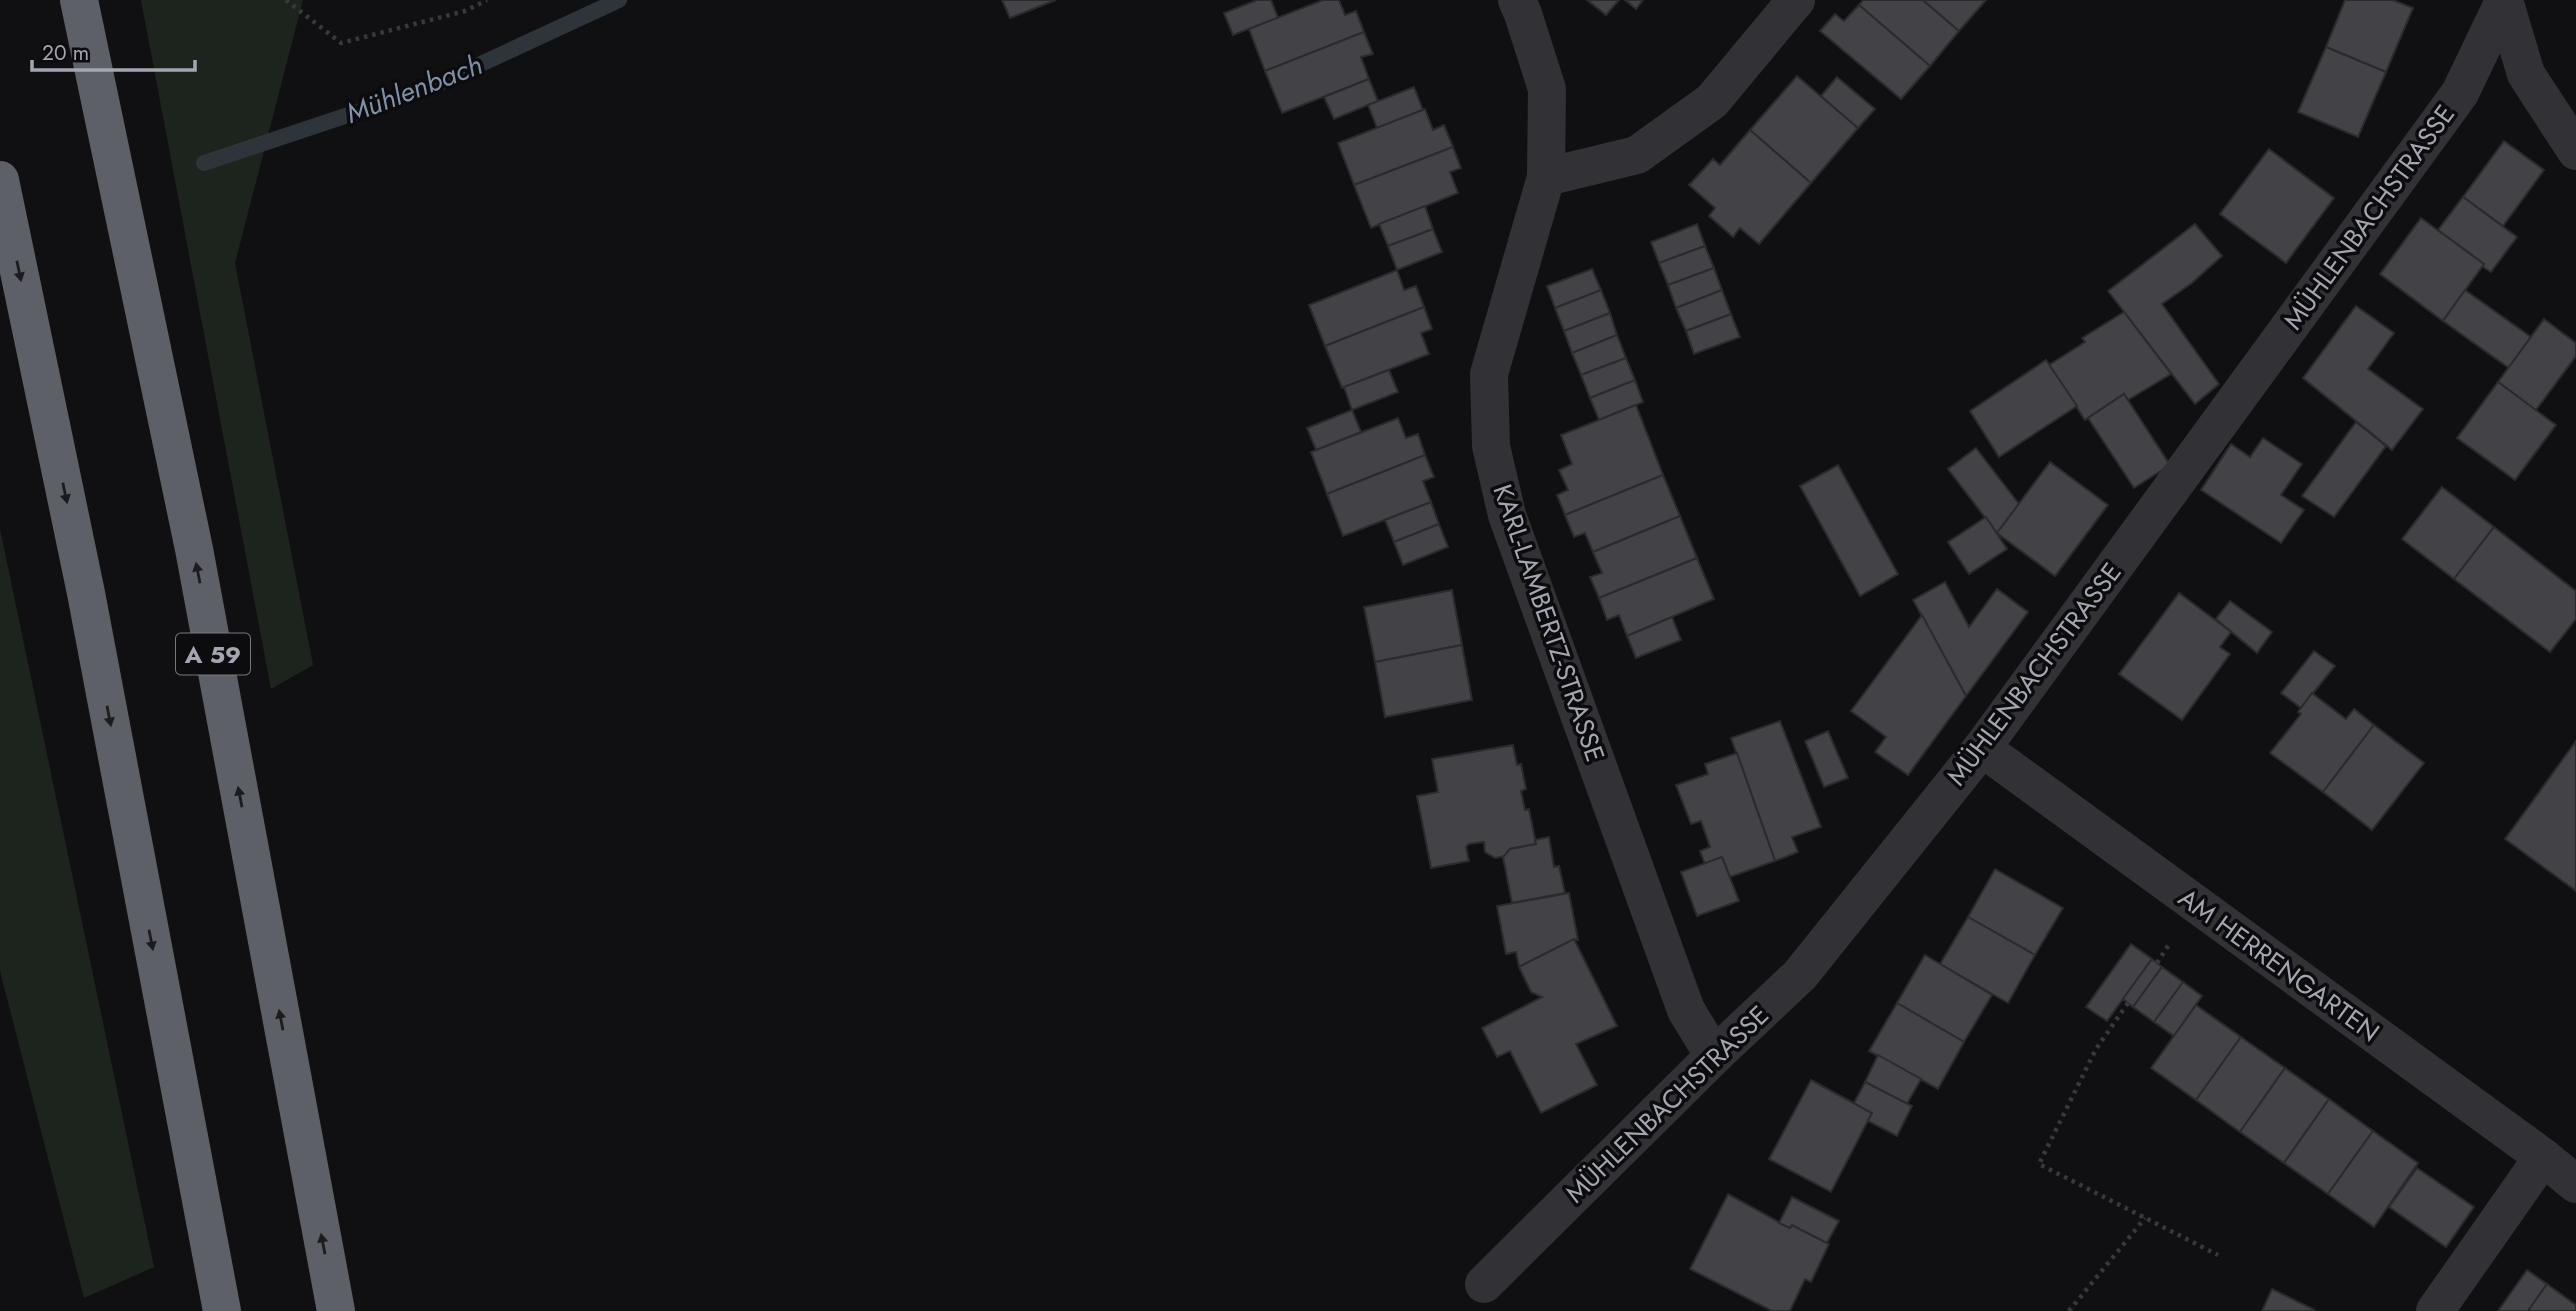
<svg xmlns="http://www.w3.org/2000/svg" width="2576" height="1311" font-family="Jost,sans-serif">
	<rect width="100%" height="100%" fill="#101012"/>
	<!-- green -->
	<g fill="#1d241e">
		<path d="M141 0H303L235 263 313 665 271 689Z"/>
		<path d="M0 529 154 1267 84 1298 0 971Z"/>
	</g>
	<g fill="none" stroke-linecap="round" stroke-linejoin="round">
		<!-- stream -->
		<path stroke="#2d343a" stroke-width="16" d="M204 163 429 88 619 0"/>
	</g>
	<!-- building -->
	<g fill="#424247" stroke="#2b2b2d" stroke-width="2">
		<path d="M1002 0H1056L1010 18Z"/>
		<path d="M1257 0H1271L1278 18 1233 35 1224 13Z"/>
		<path d="M1323 0H1339L1345 15 1356 11 1364 32 1265 71 1249 29Z"/>
		<path d="M1587 0H1619L1606 15Z"/>
		<path d="M1625 0H1643L1636 9Z"/>
		<path d="M1863 0H1923L1959 31 1930 66 1859 5Z"/>
		<path d="M1923 0H1986L1959 31Z"/>
		<path d="M2345 0H2393L2413 8 2386 72 2326 47Z"/>
		<path d="M1859 5 1930 66 1901 99 1820 31 1835 14 1844 21Z"/>
		<path d="M1364 32 1373 54 1361 57 1369 79 1282 113 1265 71Z"/>
		<path d="M2326 47 2386 72 2358 137 2298 112Z"/>
		<path d="M1797 76 1858 128 1811 183 1750 130Z"/>
		<path d="M1837 77 1875 109 1858 128 1821 96Z"/>
		<path d="M1369 79 1378 101 1334 119 1324 97Z"/>
		<path d="M1414 87 1423 110 1377 128 1368 105Z"/>
		<path d="M1425 109 1433 130 1444 125 1453 147 1354 185 1338 143Z"/>
		<path d="M1750 130 1811 183 1759 244 1740 228 1733 237 1709 216 1715 208 1689 185 1713 159 1720 165Z"/>
		<path d="M2504 141 2544 170 2503 226 2463 197Z"/>
		<path d="M1453 147 1461 168 1450 172 1458 193 1371 228 1354 185Z"/>
		<path d="M2269 149 2334 198 2286 263 2220 214Z"/>
		<path d="M2463 197 2517 237 2491 272 2482 266 2484 264 2438 230Z"/>
		<path d="M1425 206 1433 229 1388 246 1379 224Z"/>
		<path d="M2421 218 2484 264 2443 321 2380 274Z"/>
		<path d="M1697 224 1705 246 1659 263 1651 242Z"/>
		<path d="M2195 224 2222 256 2192 283 2162 304 2219 384 2195 404 2108 291Z"/>
		<path d="M1433 229 1442 252 1397 270 1388 246Z"/>
		<path d="M1705 246 1714 268 1668 285 1659 263Z"/>
		<path d="M1714 268 1722 290 1676 308 1668 285Z"/>
		<path d="M1592 269 1601 290 1555 308 1547 286Z"/>
		<path d="M1397 270 1404 290 1416 286 1424 307 1325 346 1309 305Z"/>
		<path d="M1601 290 1610 313 1564 331 1555 308Z"/>
		<path d="M1722 290 1731 314 1686 331 1676 308Z"/>
		<path d="M2465 290 2531 337 2509 368 2443 321Z"/>
		<path d="M2356 306 2394 333 2368 369 2423 409 2392 450 2303 378Z"/>
		<path d="M1424 307 1432 329 1421 333 1429 354 1342 388 1325 346Z"/>
		<path d="M2124 312 2171 374 2128 400 2124 394 2085 420 2049 365 2085 342 2082 338Z"/>
		<path d="M1610 313 1617 335 1572 353 1564 331Z"/>
		<path d="M1731 314 1740 337 1694 354 1686 331Z"/>
		<path d="M2544 319 2576 343V356L2536 410 2498 382Z"/>
		<path d="M1617 335 1626 358 1581 375 1572 353Z"/>
		<path d="M1626 358 1635 380 1590 398 1581 375Z"/>
		<path d="M2046 360 2077 406 1999 457 1970 411Z"/>
		<path d="M1389 370 1398 392 1352 410 1344 387Z"/>
		<path d="M1635 380 1643 402 1599 420 1590 398Z"/>
		<path d="M2498 382 2556 425 2515 480 2457 438Z"/>
		<path d="M2124 394 2170 465 2134 488 2088 418Z"/>
		<path d="M1636 405 1663 475 1565 515 1557 495 1568 490 1559 470 1572 464 1561 435Z"/>
		<path d="M1352 410 1361 432 1316 450 1307 428Z"/>
		<path d="M1398 418 1406 438 1418 434 1425 455 1327 494 1311 452Z"/>
		<path d="M2356 422 2386 446 2334 517 2302 496Z"/>
		<path d="M2263 438 2302 464 2281 495 2304 510 2281 543 2201 490 2231 444 2250 457Z"/>
		<path d="M1976 448 2019 504 1997 533 1948 469Z"/>
		<path d="M1425 455 1434 477 1423 481 1431 502 1343 536 1327 494Z"/>
		<path d="M2050 462 2108 505 2055 576 1997 533Z"/>
		<path d="M1838 465 1898 574 1860 596 1800 486Z"/>
		<path d="M1663 475 1680 516 1593 552 1585 533 1574 537 1565 515Z"/>
		<path d="M2442 487 2494 527 2454 579 2402 539Z"/>
		<path d="M1431 502 1439 524 1394 542 1385 520Z"/>
		<path d="M1680 516 1697 558 1599 598 1590 577 1602 573 1593 552Z"/>
		<path d="M1986 517 2007 549 1969 574 1948 542Z"/>
		<path d="M1439 524 1448 547 1403 565 1394 542Z"/>
		<path d="M2494 527 2576 591V619L2550 652 2454 579Z"/>
		<path d="M1697 558 1714 599 1627 636 1619 615 1607 620 1599 598Z"/>
		<path d="M1945 582 1969 627 1997 589 2028 612 1966 696 1913 600Z"/>
		<path d="M1452 590 1462 645 1375 662 1364 607Z"/>
		<path d="M2179 593 2231 632 2220 647 2230 654 2182 720 2119 674Z"/>
		<path d="M2230 601 2272 632 2257 653 2216 619Z"/>
		<path d="M1922 615 1966 696 1908 775 1875 752 1886 737 1851 711Z"/>
		<path d="M1672 617 1681 640 1636 658 1627 636Z"/>
		<path d="M1462 645 1472 700 1385 717 1375 662Z"/>
		<path d="M2314 651 2335 666 2301 708 2281 693Z"/>
		<path d="M2312 693 2346 719 2354 709 2374 725 2323 792 2270 753 2301 714 2298 712Z"/>
		<path d="M1780 721 1821 827 1792 837 1798 852 1775 861 1731 738Z"/>
		<path d="M2374 725 2424 763 2372 830 2323 792Z"/>
		<path d="M1828 731 1848 778 1824 787 1805 741Z"/>
		<path d="M2576 741V891L2505 839Z"/>
		<path d="M1513 745 1517 765 1521 764 1526 789 1521 791 1525 810 1529 809 1536 844 1510 849 1505 856 1495 858 1485 852 1484 842 1469 844 1466 847 1469 861 1431 868 1417 796 1438 792 1432 759Z"/>
		<path d="M1737 753 1775 861 1730 877 1722 857 1705 864 1700 851 1710 847 1701 821 1691 824 1676 785 1708 774 1705 764Z"/>
		<path d="M1549 837 1554 867 1559 866 1565 893 1512 903 1503 857 1510 849 1536 844 1535 840Z"/>
		<path d="M1722 857 1739 901 1697 916 1681 872Z"/>
		<path d="M1995 869 2063 908 2035 955 1968 917Z"/>
		<path d="M1569 893 1578 940 1574 939 1519 967 1516 952 1506 954 1497 906Z"/>
		<path d="M1968 917 2035 955 2008 1003 1940 964Z"/>
		<path d="M1574 939 1617 1026 1576 1044 1597 1085 1541 1113 1510 1051 1497 1057 1482 1028 1542 997 1531 992 1519 967Z"/>
		<path d="M2131 944 2152 959 2107 1021 2086 1007Z"/>
		<path d="M1925 955 1992 995 1964 1042 1897 1003Z"/>
		<path d="M2152 959 2162 967 2133 1007 2123 999Z"/>
		<path d="M2162 967 2183 982 2154 1022 2133 1007Z"/>
		<path d="M2183 982 2202 996 2174 1036 2154 1022Z"/>
		<path d="M1897 1003 1964 1042 1938 1089 1869 1051Z"/>
		<path d="M2196 1005 2241 1037 2196 1100 2151 1068Z"/>
		<path d="M2241 1037 2285 1068 2240 1132 2196 1100Z"/>
		<path d="M1878 1055 1921 1079 1907 1104 1865 1082Z"/>
		<path d="M2285 1068 2329 1099 2284 1163 2240 1132Z"/>
		<path d="M1811 1080 1872 1113 1831 1192 1769 1159Z"/>
		<path d="M1865 1082 1912 1106 1897 1136 1868 1121 1872 1113 1854 1103Z"/>
		<path d="M2329 1099 2373 1131 2328 1194 2284 1163Z"/>
		<path d="M2373 1131 2418 1163 2374 1227 2328 1194Z"/>
		<path d="M2417 1168 2474 1207 2446 1247 2389 1207Z"/>
		<path d="M1728 1194 1790 1228 1792 1225 1829 1244 1811 1282 1805 1279 1790 1311H1772L1690 1269Z"/>
		<path d="M1792 1197 1839 1221 1827 1243 1792 1225 1790 1228 1779 1223Z"/>
		<path d="M2527 1270 2547 1284 2528 1311H2498Z"/>
		<path d="M2547 1284 2576 1305V1311H2528Z"/>
		<path d="M2272 1289 2315 1310V1311H2262Z"/>
	</g>
	<g fill="none" stroke-linecap="round" stroke-linejoin="round">
		<!-- path -->
		<g stroke="#38393d" stroke-width="4.5" stroke-dasharray="3.5 5" stroke-linecap="butt">
			<path d="M286 0 341 43 465 11 487 0"/>
			<path d="M2157 963 2170 943"/>
			<path d="M2128 1003 2096 1049 2039 1164 2218 1255"/>
			<path d="M2069 1311 2145 1218"/>
		</g>
		<!-- minor -->
		<g stroke="#323236" stroke-width="38">
			<path d="M1517 0 1523 14 1547 89 1546 177 1489 374 1491 446 1507 515 1686 1010 1714 1056"/>
			<path d="M2504 0 2526 74 2576 151"/>
			<path d="M1546 177 1637 155 1712 101 1796 0"/>
			<path d="M1982 748 2543 1157 2576 1184"/>
			<path d="M1484 1284 1714 1056 1800 975 1982 748 2460 93 2504 1"/>
			<path d="M2435 1311 2543 1157"/>
		</g>
		<!-- highway -->
		<g stroke="#5e6067" stroke-width="38">
			<path d="M79 0 194 549 336 1311"/>
			<path d="M0 180 86 593 222 1311"/>
		</g>
	</g>
	<!-- one-way arrows -->
	<defs><path id="oneway-solid" d="M-6-.8H1V-3.2L6.5 0L1 3.2V.8H-6Z" transform="scale(1.75)"/></defs>
	<g fill="#1c1c1f">
		<use href="#oneway-solid" transform="translate(19 271) rotate(78)"/>
		<use href="#oneway-solid" transform="translate(65 493) rotate(78)"/>
		<use href="#oneway-solid" transform="translate(198 573) rotate(-101)"/>
		<use href="#oneway-solid" transform="translate(109 716) rotate(79)"/>
		<use href="#oneway-solid" transform="translate(240 797) rotate(-101)"/>
		<use href="#oneway-solid" transform="translate(151 940) rotate(79)"/>
		<use href="#oneway-solid" transform="translate(281 1020) rotate(-101)"/>
		<use href="#oneway-solid" transform="translate(323 1244) rotate(-101)"/>
	</g>
	<g text-anchor="middle" dominant-baseline="central" stroke-width="7" stroke-linejoin="round" paint-order="stroke">
		<!-- shield labels -->
		<rect fill="#0c0b0d" stroke="#767880" stroke-width="2" x="176" y="633.5" width="74" height="41" rx="5"/>
		<g font-size="24" font-weight="bold" fill="#a3a6b1">
			<text x="213" y="654">A 59</text>
		</g>
		<!-- street labels -->
		<g font-size="26" fill="#a3a6b1" stroke="#0c0b0d">
			<text transform="translate(2369 217) rotate(-54)">MÜHLENBACHSTRASSE</text>
			<text transform="translate(1549 623) rotate(71)">KARL-LAMBERTZ-STRASSE</text>
			<text transform="translate(2034 674) rotate(-53)">MÜHLENBACHSTRASSE</text>
			<text transform="translate(2279 965) rotate(36)">AM HERRENGARTEN</text>
			<text transform="translate(1667 1104) rotate(-44)">MÜHLENBACHSTRASSE</text>
		</g>
		<!-- water labels -->
		<g font-size="28" font-style="italic" fill="#7e91a8" stroke="#0c0b0d">
			<text transform="translate(414 89) rotate(-21)">Mühlenbach</text>
		</g>
	</g>
	<!-- scale -->
	<path d="M32 60v10h163v-10" fill="none" stroke="#a3a6b1" stroke-width="3.5"/>
	<text x="42" y="60" font-size="21" fill="#a3a6b1" stroke="#0c0b0d" stroke-width="5" paint-order="stroke">20 m</text>
</svg>
